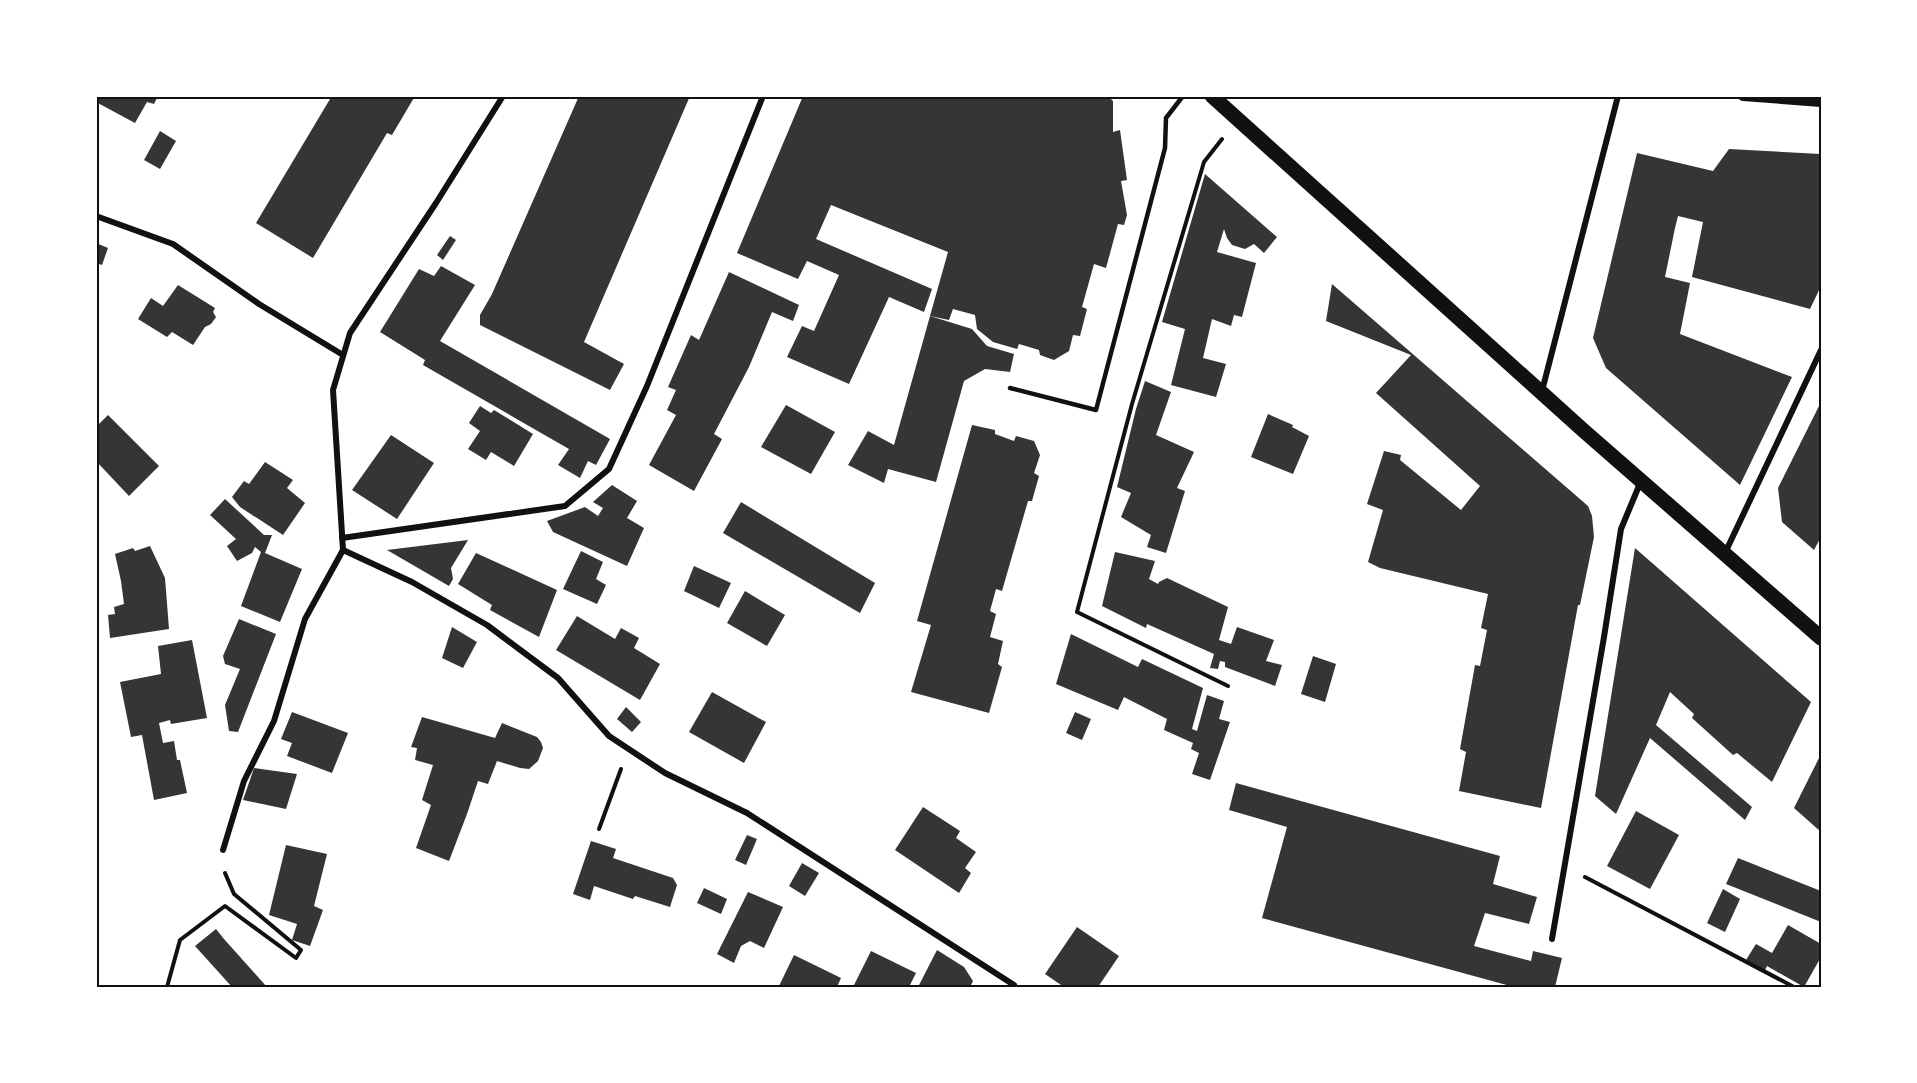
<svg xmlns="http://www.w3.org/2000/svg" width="1917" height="1083" font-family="'Space Grotesk',sans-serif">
	<rect width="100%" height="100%" fill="#fff"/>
	<!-- building -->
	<g fill="#353535">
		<path d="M96 96H158L154 104 147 102 135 123 96 102Z"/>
		<path d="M325 96H415L392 135 387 133 313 258 256 223 330 99Z"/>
		<path d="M579 96H690L584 342 624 364 610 390 480 325V315L492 294Z"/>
		<path d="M803 96H1108L1113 101V132L1120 130 1127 180 1121 181 1127 215 1124 225 1118 224 1106 268 1094 264 1082 307 1087 309 1080 336 1073 335 1069 351 1054 360 1040 355 1039 350 1019 344 1017 349 993 342 977 329 975 315 953 309 949 320 930 316 948 252 831 205 816 239 932 289 924 312 889 297 849 384 787 357 802 326 814 331 839 275 807 261 798 279 737 253Z"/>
		<path d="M160 131 176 141 160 169 144 160Z"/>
		<path d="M1729 149 1821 154V286L1810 309 1692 277 1703 222 1678 216 1675 228 1665 277 1690 283 1680 334 1792 377 1740 485 1606 368 1593 338 1637 153 1713 171Z"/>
		<path d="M1205 174 1277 237 1264 253 1254 244 1245 249 1232 245 1227 238 1224 229 1217 252 1256 263 1242 317 1234 315 1231 326 1212 319 1203 358 1226 364 1216 397 1171 385 1185 329 1162 322Z"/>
		<path d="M450 236 456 240 443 260 437 255Z"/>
		<path d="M96 243 108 248 102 265 96 263Z"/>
		<path d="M441 266 475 285 440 341 610 439 596 465 588 461 580 478 558 465 569 449 423 365 425 360 380 332 419 269 434 276Z"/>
		<path d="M729 272 799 305 793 321 772 312 749 367 714 434 722 439 694 491 649 465 676 415 667 410 676 390 668 387 691 335 699 340Z"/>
		<path d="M1332 284 1588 506 1592 516 1594 537 1580 605H1578L1541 808 1459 791 1466 752 1460 749 1475 665 1480 666 1487 630 1481 628 1488 594 1380 568 1368 562 1383 510 1367 504 1384 451 1401 455 1400 460 1461 510 1480 486 1376 393 1411 355 1326 321Z"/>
		<path d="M178 285 215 308 213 312 216 317 211 324 205 327 193 345 172 332 167 337 138 319 151 298 163 306Z"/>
		<path d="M930 316 972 329 987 346 1014 354 1010 372 985 369 964 381 936 482 888 469 884 483 848 465 868 431 894 445Z"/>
		<path d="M1145 381 1171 392 1156 435 1194 452 1177 488 1185 491 1166 553 1147 547 1151 535 1121 517 1131 493 1117 487 1136 409Z"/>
		<path d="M1821 402V537L1814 550 1782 522 1778 488Z"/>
		<path d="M786 405 835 432 811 474 761 447Z"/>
		<path d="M480 406 491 413 494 410 533 434 514 466 491 452 486 460 468 449 480 431 469 423Z"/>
		<path d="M1268 414 1293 425 1292 427 1309 436 1293 474 1251 457Z"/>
		<path d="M108 415 159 466 129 496 96 461V427Z"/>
		<path d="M972 425 995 430V434L1014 441 1016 436 1034 441 1040 455 1034 473 1039 476 1032 501H1028L1002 591 996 589 990 611 996 614 990 637 1003 641 998 664 1002 667 989 713 911 692 931 625 917 621Z"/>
		<path d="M391 435 434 463 397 519 352 490Z"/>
		<path d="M265 462 293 480 287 488 305 503 283 535 240 507 232 497 244 481 249 484Z"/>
		<path d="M612 485 637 501 627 518 644 528 627 566 553 532 547 521 585 507 598 516 603 508 593 502Z"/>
		<path d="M225 499 264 535H272L265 553 302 569 280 622 241 606 261 552 255 547 252 553 237 561 227 546 236 539 210 515Z"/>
		<path d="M741 502 875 583 860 613 723 533Z"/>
		<path d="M468 540 451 568 453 579 449 586 387 550Z"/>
		<path d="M150 546 165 578 169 629 110 638 108 615 115 614 114 607 124 604 121 581 115 554 133 548 135 551Z"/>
		<path d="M1635 548 1811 702 1772 782 1737 753 1733 755 1692 718 1694 714 1670 692 1656 725 1752 807 1745 820 1650 738 1616 814 1595 796Z"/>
		<path d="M581 551 603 562 596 579 606 585 597 604 563 589Z"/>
		<path d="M1115 552 1155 561 1149 579 1158 584 1159 582 1167 578 1228 607 1219 640 1231 644 1237 627 1274 640 1266 661 1282 665 1275 686 1225 667V662L1220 661 1218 669 1210 668 1214 654 1147 624 1146 628 1102 606Z"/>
		<path d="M476 553 557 590 539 637 490 610 492 605 458 584Z"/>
		<path d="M694 566 731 583 719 608 684 591Z"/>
		<path d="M745 591 785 615 767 646 727 623Z"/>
		<path d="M577 616 615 639 621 628 639 638 634 648 660 664 640 700 556 650Z"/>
		<path d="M239 619 276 634 238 732 229 731 225 705 240 669 225 664 223 656Z"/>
		<path d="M452 627 477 642 463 668 442 658Z"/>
		<path d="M1071 634 1138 667 1142 659 1203 688 1192 729 1197 731 1207 695 1224 701 1219 719 1230 722 1210 780 1192 774 1199 753 1191 749 1193 743 1164 730 1167 719 1124 697 1118 710 1056 684Z"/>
		<path d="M192 640 207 718 171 724 170 720 159 723 163 743 174 741 177 760H180L187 793 154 800 142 735 131 737 120 682 161 674 158 646Z"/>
		<path d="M1313 656 1336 664 1325 702 1301 694Z"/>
		<path d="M712 692 766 722 744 763 689 732Z"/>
		<path d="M626 707 641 722 632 732 617 719Z"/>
		<path d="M292 712 348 733 332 773 287 756 292 743 281 739Z"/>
		<path d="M1075 712 1091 719 1082 740 1066 733Z"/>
		<path d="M422 717 495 738 502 723 537 737 541 742 543 748 538 761 529 769 520 768 497 761 488 784 478 781 467 814 449 861 416 848 431 805 422 800 433 765 415 760 417 748 411 747Z"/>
		<path d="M1821 754V832L1794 808Z"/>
		<path d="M254 768 297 774 286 809 243 800Z"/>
		<path d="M1236 783 1500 856 1493 884 1537 897 1529 924 1485 913 1474 946 1531 961 1533 951 1562 958 1555 987H1514L1262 918 1287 827 1229 810Z"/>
		<path d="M923 807 960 831 956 838 976 852 965 868 971 873 959 893 895 850Z"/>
		<path d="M1636 811 1679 835 1650 889 1607 866Z"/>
		<path d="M747 835 757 839 746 865 735 860Z"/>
		<path d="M591 841 616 849 613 858 673 878 677 885 670 907 635 896 633 899 594 886 590 900 573 894Z"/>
		<path d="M286 845 327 854 314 906 323 910 310 946 292 940 297 924 269 915Z"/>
		<path d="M1738 858 1821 891V922L1726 884Z"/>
		<path d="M802 863 819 873 805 896 789 886Z"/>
		<path d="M704 888 727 899 721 914 697 903Z"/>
		<path d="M1723 889 1740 899 1725 932 1707 923Z"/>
		<path d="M748 892 783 907 764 948 750 941 741 946 734 963 717 954Z"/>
		<path d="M1788 925 1821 944V957L1804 987 1767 966 1765 970 1746 960 1756 944 1772 953Z"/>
		<path d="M1077 927 1119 956 1098 987H1064L1045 974Z"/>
		<path d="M216 929 224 939 267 987H232L195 946Z"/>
		<path d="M937 950 964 967 973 981 970 987H918Z"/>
		<path d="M871 951 916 973 909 987H853Z"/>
		<path d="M794 955 841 978 837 987 779 986Z"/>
	</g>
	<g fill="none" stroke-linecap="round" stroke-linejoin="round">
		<!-- path -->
		<g stroke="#111" stroke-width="4">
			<path d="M1222 139 1204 162 1132 404 1077 612 1228 686"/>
			<path d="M599 829 621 769"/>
			<path d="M1585 877 1794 987"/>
			<path d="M167 987 180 940 225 906 296 958 301 950 234 894 225 873"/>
		</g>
		<!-- service -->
		<path stroke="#111" stroke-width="4.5" d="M1010 388 1096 410 1165 148 1166 118 1183 96"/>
		<!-- minor -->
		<g stroke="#111" stroke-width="6">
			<path d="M96 216 173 244 259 304 343 355"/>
			<path d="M1542 391 1618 96"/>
			<path d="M342 538 565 506 609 469 647 386 763 96"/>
			<path d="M343 550 412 582 487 625 558 678 609 736 665 773 747 813 1014 985"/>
			<path d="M343 550 333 390 350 333 436 203 503 96"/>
			<path d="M1725 553 1821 350"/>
			<path d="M223 850 244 781 274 721 305 619 343 550"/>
			<path d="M1552 939 1604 637 1621 529 1641 481"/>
		</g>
		<!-- tertiary -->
		<path stroke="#111" stroke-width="10" d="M1743 96 1821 102"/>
		<!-- primary -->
		<path stroke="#111" stroke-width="15" d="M1212 96 1584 431 1821 638"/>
	</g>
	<!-- border -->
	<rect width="1917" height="1083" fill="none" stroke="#ffffff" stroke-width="195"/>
	<rect x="98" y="98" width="1722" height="888" fill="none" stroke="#111" stroke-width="2"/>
</svg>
